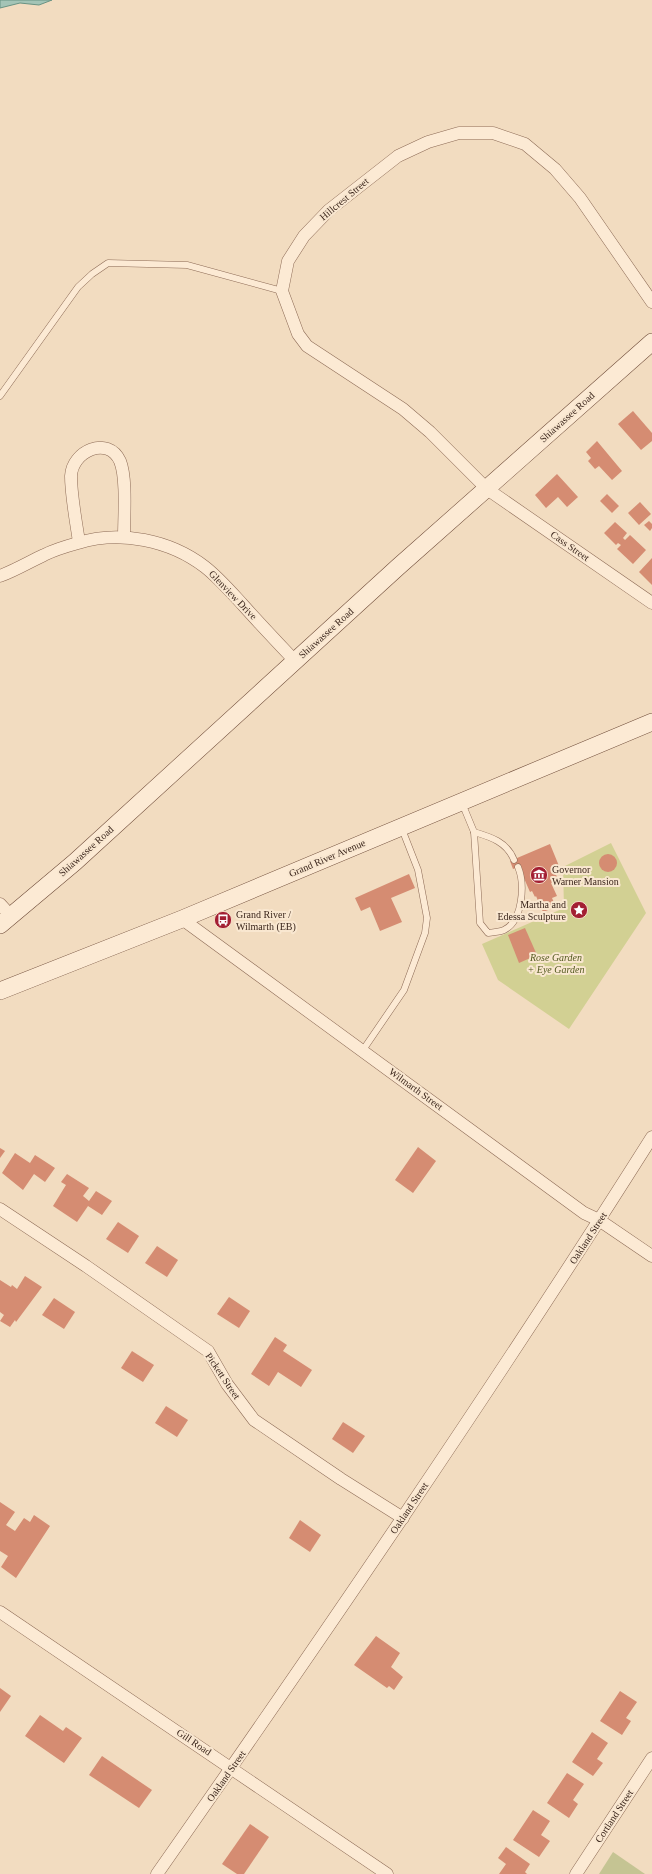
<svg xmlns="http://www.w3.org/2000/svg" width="652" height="1874" font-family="'Times New Roman',serif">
	<rect width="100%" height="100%" fill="#f2dcc0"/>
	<!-- green -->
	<path fill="#d2d093" d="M611 843 646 913 569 1029 498 980 482 944 564 908 563 867Z"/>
	<!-- cemetery -->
	<path fill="#c5c493" d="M613 1852 645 1874H599Z"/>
	<!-- water -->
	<path fill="#a3c4b6" stroke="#699383" d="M0 0H52L39 5 20 3 0 8Z"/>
	<!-- building -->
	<g fill="#d58c72">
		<path d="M633 411 652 433V441L641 450 618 424Z"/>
		<path d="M597 441 622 471 612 480 599 466 595 469 588 461 591 458 586 452Z"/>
		<path d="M557 474 578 497 567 507 558 497 546 508 535 495Z"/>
		<path d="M607 494 619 506 612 513 600 501Z"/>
		<path d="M640 502 651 514 639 525 628 513Z"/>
		<path d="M649 521 652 524V528L650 531 644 525Z"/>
		<path d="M615 522 627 533 623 538 625 540 630 535 646 550 633 564 617 549 621 545 618 543 616 545 604 533Z"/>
		<path d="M652 558V585L639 572Z"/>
		<path d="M550 844 559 866 554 869 558 880 551 883 557 896 552 898 556 907 543 912 536 896 535 897 532 891 530 892 519 867 513 869 510 861Z"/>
		<circle cx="608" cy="863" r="9"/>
		<path d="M409 874 415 888 391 898 402 922 380 931 370 907 361 911 355 898Z"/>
		<path d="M525 928 537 955 519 963 508 935Z"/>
		<path d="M418 1147 436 1161 413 1193 395 1180Z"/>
		<path d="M0 1148 5 1151 0 1158Z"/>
		<path d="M15 1153 30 1163 35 1155 55 1168 45 1182 34 1174 23 1190 2 1173Z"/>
		<path d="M67 1174 89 1188 83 1196 89 1201 96 1191 112 1201 102 1215 88 1206 77 1222 53 1206 66 1185 61 1182Z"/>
		<path d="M118 1222 139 1236 128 1253 106 1239Z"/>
		<path d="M157 1246 178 1260 167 1277 145 1263Z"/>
		<path d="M25 1276 42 1287 16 1322 15 1320 10 1327 0 1321 4 1315 0 1312V1280L11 1287 12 1285 17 1289Z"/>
		<path d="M229 1297 250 1311 239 1328 217 1314Z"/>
		<path d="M54 1298 75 1312 64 1329 42 1315Z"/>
		<path d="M275 1337 287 1345 283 1351 312 1370 301 1387 278 1372 269 1386 251 1374Z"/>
		<path d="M132 1351 154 1365 143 1382 121 1368Z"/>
		<path d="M166 1406 188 1420 177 1437 155 1423Z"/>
		<path d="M343 1422 365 1436 353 1453 332 1439Z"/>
		<path d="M0 1502 15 1512 6 1525 15 1531 24 1518 30 1522 34 1515 50 1526 16 1578 1 1567 8 1556 0 1551Z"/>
		<path d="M300 1520 321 1535 310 1552 289 1538Z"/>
		<path d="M376 1636 400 1653 391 1667 403 1677 394 1690 389 1686 387 1688 354 1665Z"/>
		<path d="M0 1688 11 1696 0 1712Z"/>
		<path d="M620 1691 637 1702 626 1718 631 1721 622 1735 600 1721Z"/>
		<path d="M40 1715 63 1731 66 1727 82 1738 64 1763 25 1736Z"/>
		<path d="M592 1732 608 1743 597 1759 603 1763 593 1776 572 1762Z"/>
		<path d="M102 1756 152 1790 139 1808 89 1775Z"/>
		<path d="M567 1773 584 1784 573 1800 578 1804 569 1818 547 1803Z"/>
		<path d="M533 1810 550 1821 541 1835 550 1841 539 1857 513 1840Z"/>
		<path d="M250 1824 269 1837 244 1874H237L222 1864Z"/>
		<path d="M506 1847 530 1864 525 1872 527 1874H499L506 1864 498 1858Z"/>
	</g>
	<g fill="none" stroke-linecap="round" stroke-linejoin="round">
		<defs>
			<g id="lane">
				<path d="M0 396 78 287 92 274 108 263 187 265 282 291"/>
				<path d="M462 803 474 832 480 923 488 933C493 932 500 932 504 930 523 921 525 884 518 867"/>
				<path d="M474 832C491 837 507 842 514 860"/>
				<path d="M363 1050 404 990 425 933 427 918 418 870 402 829"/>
			</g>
			<g id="street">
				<path d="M652 302 580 198 555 169 525 144 493 133H459L428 142 398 156 329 210 304 236 288 261 282 291 298 334 307 346 403 409 430 432 487 489 652 603"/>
				<path d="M79 542C76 521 71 496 71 476 72 451 108 435 120 461 127 478 124 517 124 537"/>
				<path d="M0 576C16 570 29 562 44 555 54 550 67 546 78 543 120 530 170 540 205 567 219 578 231 592 243 605 260 624 278 643 295 661"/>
				<path d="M0 904 11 916"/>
				<path d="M182 919 584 1213 599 1220 652 1256"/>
				<path d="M0 1209 86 1266 208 1351 227 1384 254 1420 341 1479 403 1518"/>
				<path d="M0 1612 387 1874"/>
				<path d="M157 1874C327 1631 494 1387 652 1137"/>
				<path d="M576 1874 652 1758"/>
			</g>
			<g id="secondary">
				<path d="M0 925 75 862 398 567 652 342"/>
				<path d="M0 991 182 919 652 722"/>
			</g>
		</defs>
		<!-- lane casing -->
		<use href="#lane" stroke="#8d6b56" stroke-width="7"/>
		<!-- street casing -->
		<use href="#street" stroke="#8d6b56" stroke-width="13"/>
		<!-- secondary casing -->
		<use href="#secondary" stroke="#6f4c39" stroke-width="18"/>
		<!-- lane -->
		<use href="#lane" stroke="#fcead4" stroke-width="6"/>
		<!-- street -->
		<use href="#street" stroke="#fcead4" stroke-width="12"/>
		<!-- secondary -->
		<use href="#secondary" stroke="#fcead4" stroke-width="17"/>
	</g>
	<!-- icons -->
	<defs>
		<symbol id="museum-disc" viewBox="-11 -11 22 22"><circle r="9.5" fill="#a31f33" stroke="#f9e7d0"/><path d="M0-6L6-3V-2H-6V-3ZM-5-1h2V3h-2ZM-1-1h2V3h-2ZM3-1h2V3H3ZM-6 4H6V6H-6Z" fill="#fff"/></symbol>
		<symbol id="sight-disc" viewBox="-11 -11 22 22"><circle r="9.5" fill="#a31f33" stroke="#f9e7d0"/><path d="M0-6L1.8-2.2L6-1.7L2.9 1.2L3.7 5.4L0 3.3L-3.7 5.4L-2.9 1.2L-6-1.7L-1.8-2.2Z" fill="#fff"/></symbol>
		<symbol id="bus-disc" viewBox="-11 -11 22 22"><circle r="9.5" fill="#a31f33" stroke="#f9e7d0"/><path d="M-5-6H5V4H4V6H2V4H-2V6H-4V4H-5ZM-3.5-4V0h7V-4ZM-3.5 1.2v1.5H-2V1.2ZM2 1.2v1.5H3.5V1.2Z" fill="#fff"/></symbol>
	</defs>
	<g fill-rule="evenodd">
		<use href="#museum-disc" x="529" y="865" width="20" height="20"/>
		<use href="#sight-disc" x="569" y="900" width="20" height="20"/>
		<use href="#bus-disc" x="213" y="910" width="20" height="20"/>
	</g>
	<g text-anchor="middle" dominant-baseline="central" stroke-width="4" stroke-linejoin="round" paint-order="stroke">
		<!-- street labels -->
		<g font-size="10" fill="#3b261c" stroke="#f9e7d0">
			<text transform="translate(344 199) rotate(-40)">Hillcrest Street</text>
			<text transform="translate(567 417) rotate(-42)">Shiawassee Road</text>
			<text transform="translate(570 546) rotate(35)">Cass Street</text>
			<text transform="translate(233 595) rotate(46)">Glenview Drive</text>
			<text transform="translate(326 633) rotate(-42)">Shiawassee Road</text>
			<text transform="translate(86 851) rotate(-42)">Shiawassee Road</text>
			<text transform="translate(327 858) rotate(-23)">Grand River Avenue</text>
			<text transform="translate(416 1089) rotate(36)">Wilmarth Street</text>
			<text transform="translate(588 1238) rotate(-57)">Oakland Street</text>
			<text transform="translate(223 1376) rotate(56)">Pickett Street</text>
			<text transform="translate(409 1508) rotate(-56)">Oakland Street</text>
			<text transform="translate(194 1742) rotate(34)">Gill Road</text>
			<text transform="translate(226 1776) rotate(-55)">Oakland Street</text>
			<text transform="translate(614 1816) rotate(-57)">Cortland Street</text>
		</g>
		<!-- poi labels -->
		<g font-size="10" fill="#3b261c" stroke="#f9e7d0" text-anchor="start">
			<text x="552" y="869">Governor<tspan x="552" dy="12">Warner Mansion</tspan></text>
			<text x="566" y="904" text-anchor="end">Martha and<tspan x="566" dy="12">Edessa Sculpture</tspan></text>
			<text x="236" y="914">Grand River /<tspan x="236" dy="12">Wilmarth (EB)</tspan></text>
		</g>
		<!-- park labels -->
		<g font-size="10" font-style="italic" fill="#545a20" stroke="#f9e7d0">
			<text x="556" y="957">Rose Garden<tspan x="556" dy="12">+ Eye Garden</tspan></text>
		</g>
	</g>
</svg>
